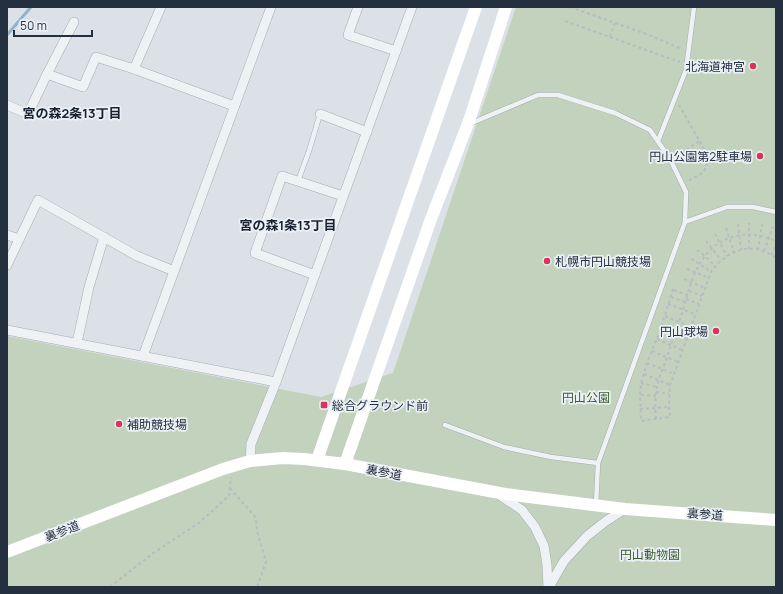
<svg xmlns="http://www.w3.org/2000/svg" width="783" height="594" font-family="Manrope,'Noto Sans JP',sans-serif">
	<rect width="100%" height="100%" fill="#dce1e7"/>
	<!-- green -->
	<path fill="#c3d2bc" d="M516 7H776V587H7V336L321 397 393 373Z"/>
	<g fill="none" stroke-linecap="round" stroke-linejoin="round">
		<!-- stream -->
		<path stroke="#93b3cb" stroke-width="3" d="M7 35 31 7"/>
		<defs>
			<g id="lane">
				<path d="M470 121 474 122 538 95H558L615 113 650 130 670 159 686 192 685 222 598 463 596 505"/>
				<path d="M658 141 686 70 694 7"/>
				<path d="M298 181 309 151 320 114"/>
				<path d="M685 222 727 207H753L776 212"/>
				<path d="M445 425 504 447 551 457 598 463"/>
			</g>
			<g id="street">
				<path d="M358 7 348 35 396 51"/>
				<path d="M134 69 161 7"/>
				<path d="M47 74 74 22"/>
				<path d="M7 105 28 114 47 74 83 87 96 57 134 69 234 106"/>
				<path d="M320 114 367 132"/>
				<path d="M7 235 19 239"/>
				<path d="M7 265 38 200 137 256 174 271"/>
				<path d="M315 275 255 253 282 176 343 196"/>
				<path d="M7 330 276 382"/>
				<path d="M78 338 89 287 104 237"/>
				<path d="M143 356 271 7"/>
				<path d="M250 461 251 444 276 382 412 7"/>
				<path d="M498 494 522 510 535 527 544 546 547 565 548 587"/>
				<path d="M549 587 564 561 587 536 606 521 625 509"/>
			</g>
		</defs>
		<!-- lane casing -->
		<use href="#lane" stroke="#a5acb5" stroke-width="5.5"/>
		<!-- street casing -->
		<use href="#street" stroke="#a5acb5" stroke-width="10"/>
		<!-- path -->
		<g stroke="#b6bcc2" stroke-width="2" stroke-dasharray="3 3" stroke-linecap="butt">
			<path d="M570 7 649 35 682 49"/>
			<path d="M565 21 680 62"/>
			<path d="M610 37 615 23"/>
			<path d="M679 105 709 158 704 172 688 181"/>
			<path d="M676 156 700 141"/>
			<path d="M738 224 741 250"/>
			<path d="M726 228 734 252"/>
			<path d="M715 234 727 256"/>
			<path d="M706 241 721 260"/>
			<path d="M749 249V223"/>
			<path d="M697 250 705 256 715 266"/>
			<path d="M758 250 762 224"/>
			<path d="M764 251 773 227"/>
			<path d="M771 255 776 246"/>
			<path d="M691 259 700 264 711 272"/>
			<path d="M687 269 709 278"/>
			<path d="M684 279 705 288"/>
			<path d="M673 289 661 328 647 363 641 383 640 395 641 421 670 417 669 407 670 385 711 272C727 250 752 240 776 258"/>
			<path d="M674 290 688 295"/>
			<path d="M689 291 702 296"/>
			<path d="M671 297 685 302"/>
			<path d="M686 299 699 304"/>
			<path d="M668 304 695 314"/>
			<path d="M665 316 691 327"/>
			<path d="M661 328 675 334 687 338"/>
			<path d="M657 339 682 350"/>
			<path d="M652 351 678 362"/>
			<path d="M647 363 674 374"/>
			<path d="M644 374 670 385"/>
			<path d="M641 383 657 387"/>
			<path d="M656 392 669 394"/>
			<path d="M641 395 656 396"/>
			<path d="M640 409 669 407"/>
			<path d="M656 419C655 408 655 397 657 386 659 377 663 368 666 360 670 347 675 335 679 322 685 306 688 288 695 273 710 238 742 226 776 241"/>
			<path d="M230 488 256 518 257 531 266 562 257 587"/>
			<path d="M110 587 152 554 200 522 229 496 231 477"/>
		</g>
		<!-- lane -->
		<use href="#lane" stroke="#eff2f5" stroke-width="4.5"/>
		<!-- street -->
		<use href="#street" stroke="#eff2f5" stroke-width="9"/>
		<!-- secondary -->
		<g stroke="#fff" stroke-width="12">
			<path d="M317 460 476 7"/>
			<path d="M345 464 431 219 469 121 506 7"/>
			<path d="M7 552 223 469 250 461 283 458 304 459 345 464 505 494 625 509 776 520"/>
		</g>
	</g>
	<!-- markers -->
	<g fill="#d9345a" stroke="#ebf0f5" stroke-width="1.5">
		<circle cx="753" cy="66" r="4"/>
		<circle cx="760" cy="156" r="4"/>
		<circle cx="547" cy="261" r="4"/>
		<circle cx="716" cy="331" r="4"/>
		<rect x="320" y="401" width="8" height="8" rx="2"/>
		<circle cx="119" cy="424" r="4"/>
	</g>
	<g text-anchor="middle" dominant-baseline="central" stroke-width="3.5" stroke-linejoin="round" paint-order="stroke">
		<!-- poi labels -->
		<g font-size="12" fill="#24303f" stroke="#ebf0f5" text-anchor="end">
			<text x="745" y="66">北海道神宮</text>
			<text x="752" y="156">円山公園第2駐車場</text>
			<text x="555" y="261" text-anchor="start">札幌市円山競技場</text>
			<text x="708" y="331">円山球場</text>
			<text x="332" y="405" text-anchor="start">総合グラウンド前</text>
			<text x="127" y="424" text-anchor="start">補助競技場</text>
		</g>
		<!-- park labels -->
		<g font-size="12" fill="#3c5c30" stroke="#ebf0f5">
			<text x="586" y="397">円山公園</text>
			<text x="650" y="554">円山動物園</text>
		</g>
		<!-- street labels -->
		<g font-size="12" fill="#24303f" stroke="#ebf0f5">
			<text transform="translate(384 472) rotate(11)">裏参道</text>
			<text transform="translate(705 514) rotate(4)">裏参道</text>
			<text transform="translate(62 531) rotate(-21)">裏参道</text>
		</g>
		<!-- neighbourhood labels -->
		<g font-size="13" font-weight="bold" fill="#17212f" stroke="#ebf0f5">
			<text x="72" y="113">宮の森2条13丁目</text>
			<text x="288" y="225">宮の森1条13丁目</text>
		</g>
	</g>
	<!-- border -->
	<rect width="783" height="594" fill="none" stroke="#24303f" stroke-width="16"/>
	<!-- scale -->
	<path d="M14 30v6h78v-6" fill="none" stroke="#24303f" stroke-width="2"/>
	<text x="20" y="30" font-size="12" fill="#24303f" stroke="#ebf0f5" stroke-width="3" paint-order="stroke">50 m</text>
</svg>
